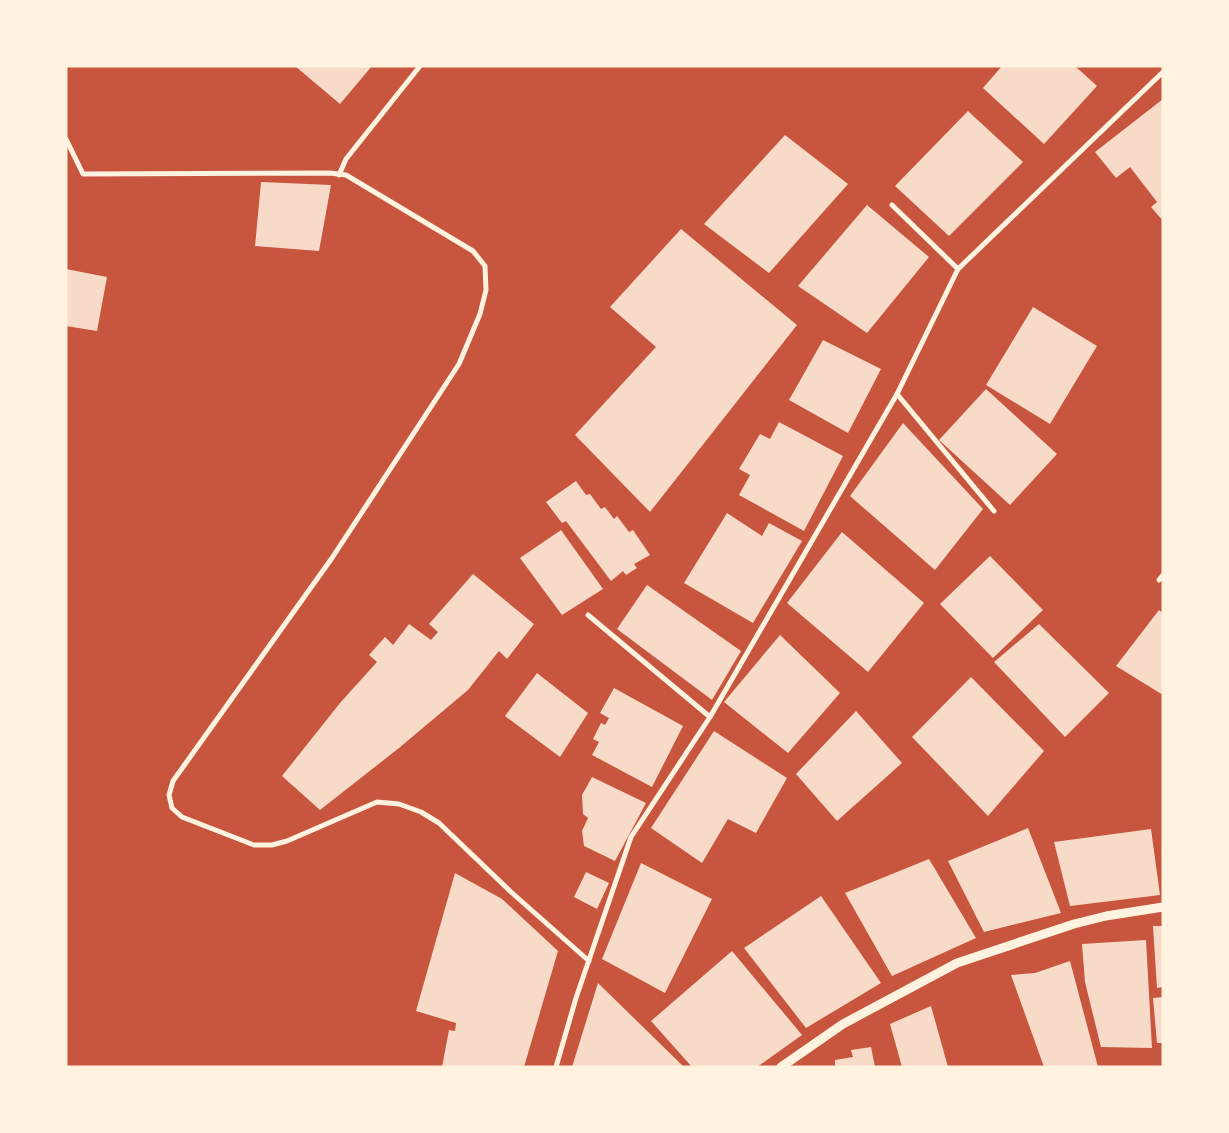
<svg xmlns="http://www.w3.org/2000/svg" width="1229" height="1133" font-family="Barlow,sans-serif">
	<rect width="100%" height="100%" fill="#c8553d"/>
	<!-- building -->
	<g fill="#f7dbc8">
		<path d="M295 66H372L340 104Z"/>
		<path d="M1002 66H1075L1097 86 1044 144 983 88Z"/>
		<path d="M1163 99V221L1151 207 1157 202 1130 167 1116 178 1095 152Z"/>
		<path d="M968 111 1023 162 949 236 895 186Z"/>
		<path d="M785 135 848 184 769 273 704 224Z"/>
		<path d="M261 182 331 185 319 251 255 246Z"/>
		<path d="M867 205 929 257 867 333 798 286Z"/>
		<path d="M681 229 797 325 650 512 575 435 656 347 610 307Z"/>
		<path d="M66 269 107 277 97 331 66 326Z"/>
		<path d="M1033 307 1097 346 1050 424 986 385Z"/>
		<path d="M823 340 881 369 848 433 789 400Z"/>
		<path d="M986 389 1057 454 1010 505 939 440Z"/>
		<path d="M779 422 843 456 804 531 739 495 750 475 739 469 760 434 770 439Z"/>
		<path d="M903 423 983 509 935 570 850 496Z"/>
		<path d="M576 481 586 495 590 494 601 509 605 507 614 519 617 516 629 532 633 530 650 555 634 564 637 568 626 575 623 571 611 581 566 521 562 523 546 502Z"/>
		<path d="M727 513 762 536 769 523 802 541 753 623 684 583Z"/>
		<path d="M561 530 603 589 562 615 520 558Z"/>
		<path d="M842 532 924 603 868 672 787 603Z"/>
		<path d="M990 556 1043 610 993 658 940 604Z"/>
		<path d="M473 574 534 624 507 659 499 651 468 690 399 748 320 810 282 776 340 703 377 662 369 655 385 637 393 645 409 624 431 640 438 632 429 624Z"/>
		<path d="M647 585 741 651 712 700 617 629Z"/>
		<path d="M1159 610 1163 613V695L1116 666Z"/>
		<path d="M1039 624 1109 693 1065 737 994 662Z"/>
		<path d="M780 635 840 693 788 753 724 702Z"/>
		<path d="M537 673 588 713 560 757 505 716Z"/>
		<path d="M971 677 1044 751 988 816 912 737Z"/>
		<path d="M614 688 683 726 652 787 592 755 599 742 593 739 601 723 605 725 609 718 600 713Z"/>
		<path d="M856 711 902 763 837 821 796 774Z"/>
		<path d="M714 731 787 778 756 833 728 819 702 863 651 828Z"/>
		<path d="M592 777 646 803 615 861 584 846 582 831 588 818 583 814 582 795Z"/>
		<path d="M1028 828 1061 913 984 932 948 861Z"/>
		<path d="M1151 829 1160 895 1070 906 1054 842Z"/>
		<path d="M929 859 976 938 892 976 845 893Z"/>
		<path d="M641 863 712 899 665 993 602 959Z"/>
		<path d="M586 872 609 883 597 909 574 897Z"/>
		<path d="M455 873 502 899 558 951 524 1067H442L449 1030 455 1031 456 1023 416 1011Z"/>
		<path d="M821 896 881 983 806 1028 744 948Z"/>
		<path d="M1153 926H1163V987L1157 988Z"/>
		<path d="M1146 940 1152 1048 1101 1047 1085 982 1082 944Z"/>
		<path d="M732 951 802 1035 757 1067H692L651 1021Z"/>
		<path d="M1070 961 1098 1067H1044L1011 975 1035 973Z"/>
		<path d="M598 983 684 1067H572Z"/>
		<path d="M1163 997V1043H1157L1153 998Z"/>
		<path d="M931 1006 948 1067H902L890 1024Z"/>
		<path d="M871 1047 875 1067H835V1060L853 1057 851 1050Z"/>
	</g>
	<g fill="none" stroke-linecap="round" stroke-linejoin="round">
		<!-- minor -->
		<g stroke="#fff3e0" stroke-width="5">
			<path d="M66 139 83 174 330 173 346 175 473 251 485 266 486 290 480 314 459 364 332 558 173 781 169 795 172 808 182 817 254 845H272L287 841 377 802 399 804 421 812 439 823 511 892 589 961"/>
			<path d="M339 175 346 159 420 66"/>
			<path d="M892 205 958 269"/>
			<path d="M897 394 994 511"/>
			<path d="M1159 580 1163 575"/>
			<path d="M588 615 710 717"/>
			<path d="M556 1067 576 998 631 837 710 717 897 394 958 269 1163 72"/>
		</g>
		<!-- tertiary -->
		<path stroke="#fff3e0" stroke-width="9" d="M781 1067 843 1024 957 963 1074 924 1106 916 1163 907"/>
	</g>
	<!-- border -->
	<rect width="1229" height="1133" fill="none" stroke="#fff3e0" stroke-width="135"/>
</svg>
